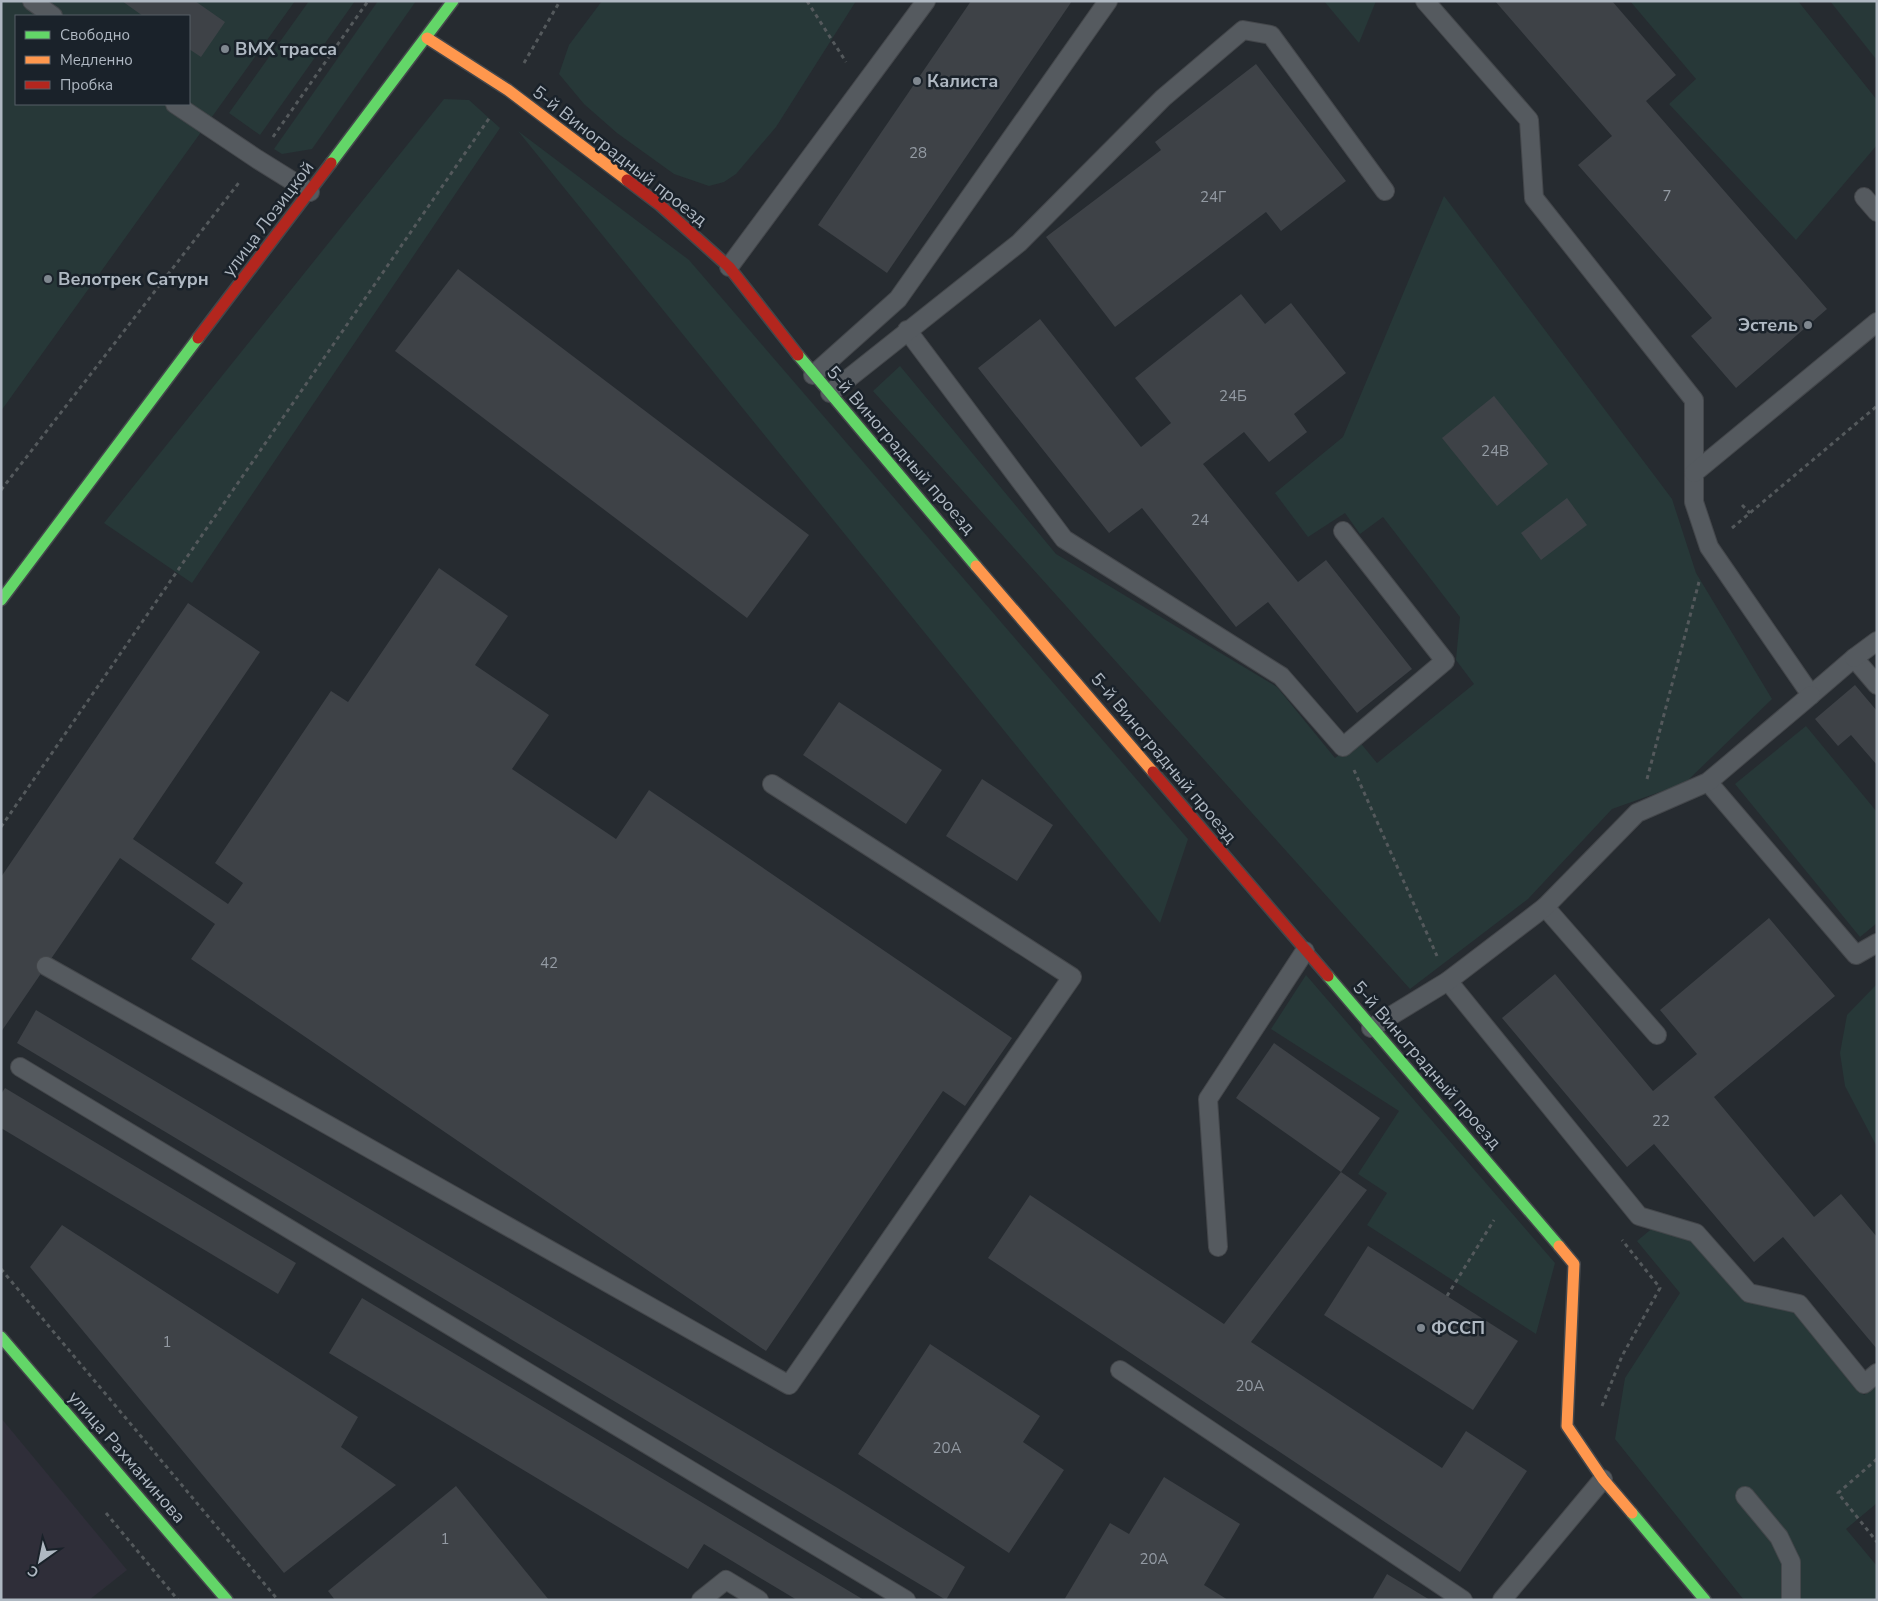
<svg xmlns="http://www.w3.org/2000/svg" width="1878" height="1601" font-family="'Nunito Sans',sans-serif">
	<rect width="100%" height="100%" fill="#262b30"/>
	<!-- medical -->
	<path fill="#2f2e39" d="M1 1418 127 1570 89 1600H1Z"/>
	<!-- green -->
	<g fill="#273838" fill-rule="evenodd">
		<path d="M1 1H295L1 411ZM16 16H189V104H16Z"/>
		<path d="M309 1H355L260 135 229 113Z"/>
		<path d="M378 1H416L312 149 282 154 274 149Z"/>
		<path d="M602 1H856L776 127 736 174 724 182 709 186 674 174 617 133 584 104 559 74 569 45Z"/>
		<path d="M1324 1H1376L1359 43Z"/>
		<path d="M1630 1H1798L1877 100V145L1796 240 1669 104 1696 79Z"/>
		<path d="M1830 1H1877V58L1876 59Z"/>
		<path d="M444 99 469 100 500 128 192 583 104 523Z"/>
		<path d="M518 131 689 260 1188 839 1160 923Z"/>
		<path d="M1444 196 1672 499 1696 573 1772 699 1685 783 1612 809 1528 899 1410 989 873 391 900 366 1056 554 1277 687 1335 758 1358 740 1377 763 1474 684 1456 660 1460 617 1383 517 1360 534 1345 513 1308 537 1275 493 1343 437Z"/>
		<path d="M1806 726 1877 812V923L1860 937 1735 784Z"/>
		<path d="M1306 975 1555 1263 1536 1334 1367 1225 1387 1193 1358 1174 1399 1111 1271 1029Z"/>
		<path d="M1877 984V1147L1845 1086 1840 1053 1847 1015Z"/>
		<path d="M1655 1226 1691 1239 1744 1299 1793 1310 1864 1395 1877 1385V1503L1846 1529 1877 1566V1600H1744L1615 1439 1625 1378 1680 1293 1637 1241Z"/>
	</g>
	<!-- building -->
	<g fill="#3e4247">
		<path d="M122 1H195L225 22 201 57 189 49V16H143Z"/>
		<path d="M971 1H1072L887 273 818 225Z"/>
		<path d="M1495 1H1612L1676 75 1646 101 1827 309 1736 388 1691 336 1712 318 1578 165 1612 136Z"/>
		<path d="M1256 64 1346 181 1281 231 1266 212 1115 327 1046 237 1161 150 1155 142Z"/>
		<path d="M458 269 809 535 747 618 395 351Z"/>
		<path d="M1241 294 1265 324 1291 303 1346 373 1294 414 1307 432 1269 462 1244 432 1203 464 1298 582 1326 560 1412 669 1357 713 1268 602 1236 627 1142 508 1109 533 978 368 1040 319 1141 447 1171 423 1135 378Z"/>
		<path d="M1494 396 1548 464 1497 506 1442 438Z"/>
		<path d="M1567 498 1587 525 1541 560 1521 533Z"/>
		<path d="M439 568 508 616 475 665 549 715 512 769 616 839 649 790 1012 1038 965 1106 943 1091 766 1351 191 959 215 924 120 858 1 1032V877L188 603 260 652 133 839 228 904 243 883 215 863 331 691 348 702Z"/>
		<path d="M1855 685 1877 711V765L1851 735 1838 746 1815 719Z"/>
		<path d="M839 702 942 770 906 824 803 755Z"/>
		<path d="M982 779 1053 825 1017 881 946 836Z"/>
		<path d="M1769 918 1835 996 1714 1097 1814 1217 1841 1194 1877 1237V1349L1783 1237 1754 1262 1654 1144 1627 1167 1502 1018 1555 974 1653 1091 1697 1054 1660 1010Z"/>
		<path d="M36 1010 836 1487 965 1567 946 1600 17 1043Z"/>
		<path d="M1274 1043 1380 1118 1341 1172 1236 1098Z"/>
		<path d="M5 1088 296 1263 278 1294 1 1128V1094Z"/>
		<path d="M1341 1172 1367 1190 1251 1342 1442 1468 1466 1431 1527 1471 1460 1572 988 1258 1030 1195 1224 1324Z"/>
		<path d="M62 1225 358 1417 341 1447 396 1485 284 1573 30 1267Z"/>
		<path d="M1368 1246 1518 1341 1473 1410 1324 1315Z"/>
		<path d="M362 1298 864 1600H797L704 1544 688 1569 329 1353Z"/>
		<path d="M930 1344 1040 1416 1023 1442 1064 1470 1009 1553 858 1454Z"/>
		<path d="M1164 1477 1240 1524 1204 1585 1228 1600H1064L1110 1523 1129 1534Z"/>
		<path d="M456 1486 549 1600H335L328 1591Z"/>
		<path d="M1387 1574 1430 1600H1372Z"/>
	</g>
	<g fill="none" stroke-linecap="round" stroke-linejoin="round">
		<defs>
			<g id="lane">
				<path d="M32 1 53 16"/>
				<path d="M1425 1 1529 120 1534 198 1694 400V502L1709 547 1811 695 1854 658 1877 685"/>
				<path d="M175 104 257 159 310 192"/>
				<path d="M1864 197 1877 212"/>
				<path d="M729 267 926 1"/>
				<path d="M907 330 1064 539 1281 676 1343 747 1445 661 1343 531"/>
				<path d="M813 375 898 299 1108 1"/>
				<path d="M830 393 1019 243 1163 98 1243 30 1271 35 1385 191"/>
				<path d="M1694 473 1877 322"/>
				<path d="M1854 658 1877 641"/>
				<path d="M1708 782 1856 955 1877 943"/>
				<path d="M1545 907 1657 1035"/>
				<path d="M46 966 789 1385 1072 977 772 784"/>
				<path d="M1448 981 1639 1216 1696 1233 1749 1293 1799 1304 1864 1384 1877 1373"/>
				<path d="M1371 1028 1448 981 1545 907 1637 813 1708 782 1811 695"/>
				<path d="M20 1067 906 1600"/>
				<path d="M1218 1247 1208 1099 1305 951"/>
				<path d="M1120 1370 1463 1600"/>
				<path d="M1745 1496 1779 1537 1791 1562V1600"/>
				<path d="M701 1600 726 1580 759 1600"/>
				<path d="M1502 1600 1603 1479"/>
			</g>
			<g id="fast">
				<path d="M331 163 453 1"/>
				<path d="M798 355 976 566"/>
				<path d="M1 600 198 338"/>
				<path d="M1328 976 1559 1246"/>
				<path d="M1 1337 227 1600"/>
				<path d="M1632 1513 1705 1600"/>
			</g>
			<g id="slow">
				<path d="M427 38 508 90 627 180"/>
				<path d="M976 566 1153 772"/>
				<path d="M1559 1246 1574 1264 1567 1426 1603 1479 1632 1513"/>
			</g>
			<g id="jam">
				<path d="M627 180 660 205 729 267 798 355"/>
				<path d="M198 338 331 163"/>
				<path d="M1153 772 1328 976"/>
			</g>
		</defs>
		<!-- lane casing -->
		<use href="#lane" stroke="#44474b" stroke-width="20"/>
		<!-- fast casing -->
		<use href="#fast" stroke="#44474b" stroke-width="14"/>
		<!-- slow casing -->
		<use href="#slow" stroke="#44474b" stroke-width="14"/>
		<!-- jam casing -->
		<use href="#jam" stroke="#44474b" stroke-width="14"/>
		<!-- path -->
		<g stroke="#54595c" stroke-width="3" stroke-dasharray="4 4" stroke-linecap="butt">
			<path d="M807 1 846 62"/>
			<path d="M524 63 560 1"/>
			<path d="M273 137 368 1"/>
			<path d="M1 490 241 180"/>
			<path d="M1742 505 1750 513"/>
			<path d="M1732 528 1877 406"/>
			<path d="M1354 770 1437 956"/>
			<path d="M1647 779 1699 582"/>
			<path d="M1 827 490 117"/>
			<path d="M1 1269 278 1600"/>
			<path d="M1447 1296 1494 1220"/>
			<path d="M1602 1406 1622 1356 1660 1288 1622 1240"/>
			<path d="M1877 1459 1838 1493 1877 1542"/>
			<path d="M106 1513 178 1600"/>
		</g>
		<!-- lane -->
		<use href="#lane" stroke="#555a5f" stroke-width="18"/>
		<!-- fast -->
		<use href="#fast" stroke="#63d668" stroke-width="11"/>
		<!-- slow -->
		<use href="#slow" stroke="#ff974d" stroke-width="11"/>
		<!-- jam -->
		<use href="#jam" stroke="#b3261e" stroke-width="11"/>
	</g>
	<!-- markers -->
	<g fill="#7f878f" stroke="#1a222a" stroke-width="2">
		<circle cx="225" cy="49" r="5"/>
		<circle cx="917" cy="81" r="5"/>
		<circle cx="48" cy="279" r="5"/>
		<circle cx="1808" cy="325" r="5"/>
		<circle cx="1421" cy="1328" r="5"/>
	</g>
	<g text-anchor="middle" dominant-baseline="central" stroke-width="5" stroke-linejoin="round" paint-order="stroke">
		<!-- number labels -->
		<g font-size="15" fill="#939aa3">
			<text x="918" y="153">28</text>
			<text x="1667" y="196">7</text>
			<text x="1213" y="197">24Г</text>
			<text x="1233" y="396">24Б</text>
			<text x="1495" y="451">24В</text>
			<text x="1200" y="520">24</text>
			<text x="549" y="963">42</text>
			<text x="1661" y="1121">22</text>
			<text x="167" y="1342">1</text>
			<text x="1250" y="1386">20А</text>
			<text x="947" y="1448">20А</text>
			<text x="445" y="1539">1</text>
			<text x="1154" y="1559">20А</text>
		</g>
		<!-- poi labels -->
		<g font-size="18" font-weight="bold" fill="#afb8c2" stroke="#1a222a" text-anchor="start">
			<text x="235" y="49">BMX трасса</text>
			<text x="927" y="81">Калиста</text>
			<text x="58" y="279">Велотрек Сатурн</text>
			<text x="1798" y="325" text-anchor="end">Эстель</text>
			<text x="1431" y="1328">ФССП</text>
		</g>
		<!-- street labels -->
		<g font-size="18" fill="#afb8c2" stroke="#1a222a">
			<text transform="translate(620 156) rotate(38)">5-й Виноградный проезд</text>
			<text transform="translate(268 219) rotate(-53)">улица Лозицкой</text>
			<text transform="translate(901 450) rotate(49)">5-й Виноградный проезд</text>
			<text transform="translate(1164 758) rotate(50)">5-й Виноградный проезд</text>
			<text transform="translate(1427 1065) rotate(49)">5-й Виноградный проезд</text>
			<text transform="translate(127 1457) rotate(49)">улица Рахманинова</text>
		</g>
	</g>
	<!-- border -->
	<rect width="1878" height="1601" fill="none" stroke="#afb8c2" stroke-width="5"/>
	<!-- legend -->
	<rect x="15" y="15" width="175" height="90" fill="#1a222a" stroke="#565e67"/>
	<rect x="25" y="31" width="25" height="8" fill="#63d668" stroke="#565e67"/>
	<text x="60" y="40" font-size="15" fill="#afb8c2">Свободно</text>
	<rect x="25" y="56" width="25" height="8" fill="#ff974d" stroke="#565e67"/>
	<text x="60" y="65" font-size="15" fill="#afb8c2">Медленно</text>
	<rect x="25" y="81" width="25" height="8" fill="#b3261e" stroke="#565e67"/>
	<text x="60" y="90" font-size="15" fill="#afb8c2">Пробка</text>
	<!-- north arrow -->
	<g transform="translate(40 1561) rotate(213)" stroke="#1a222a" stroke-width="4" paint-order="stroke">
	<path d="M0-4L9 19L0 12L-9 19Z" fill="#afb8c2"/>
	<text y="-8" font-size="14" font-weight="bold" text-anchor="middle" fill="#afb8c2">С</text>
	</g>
</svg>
